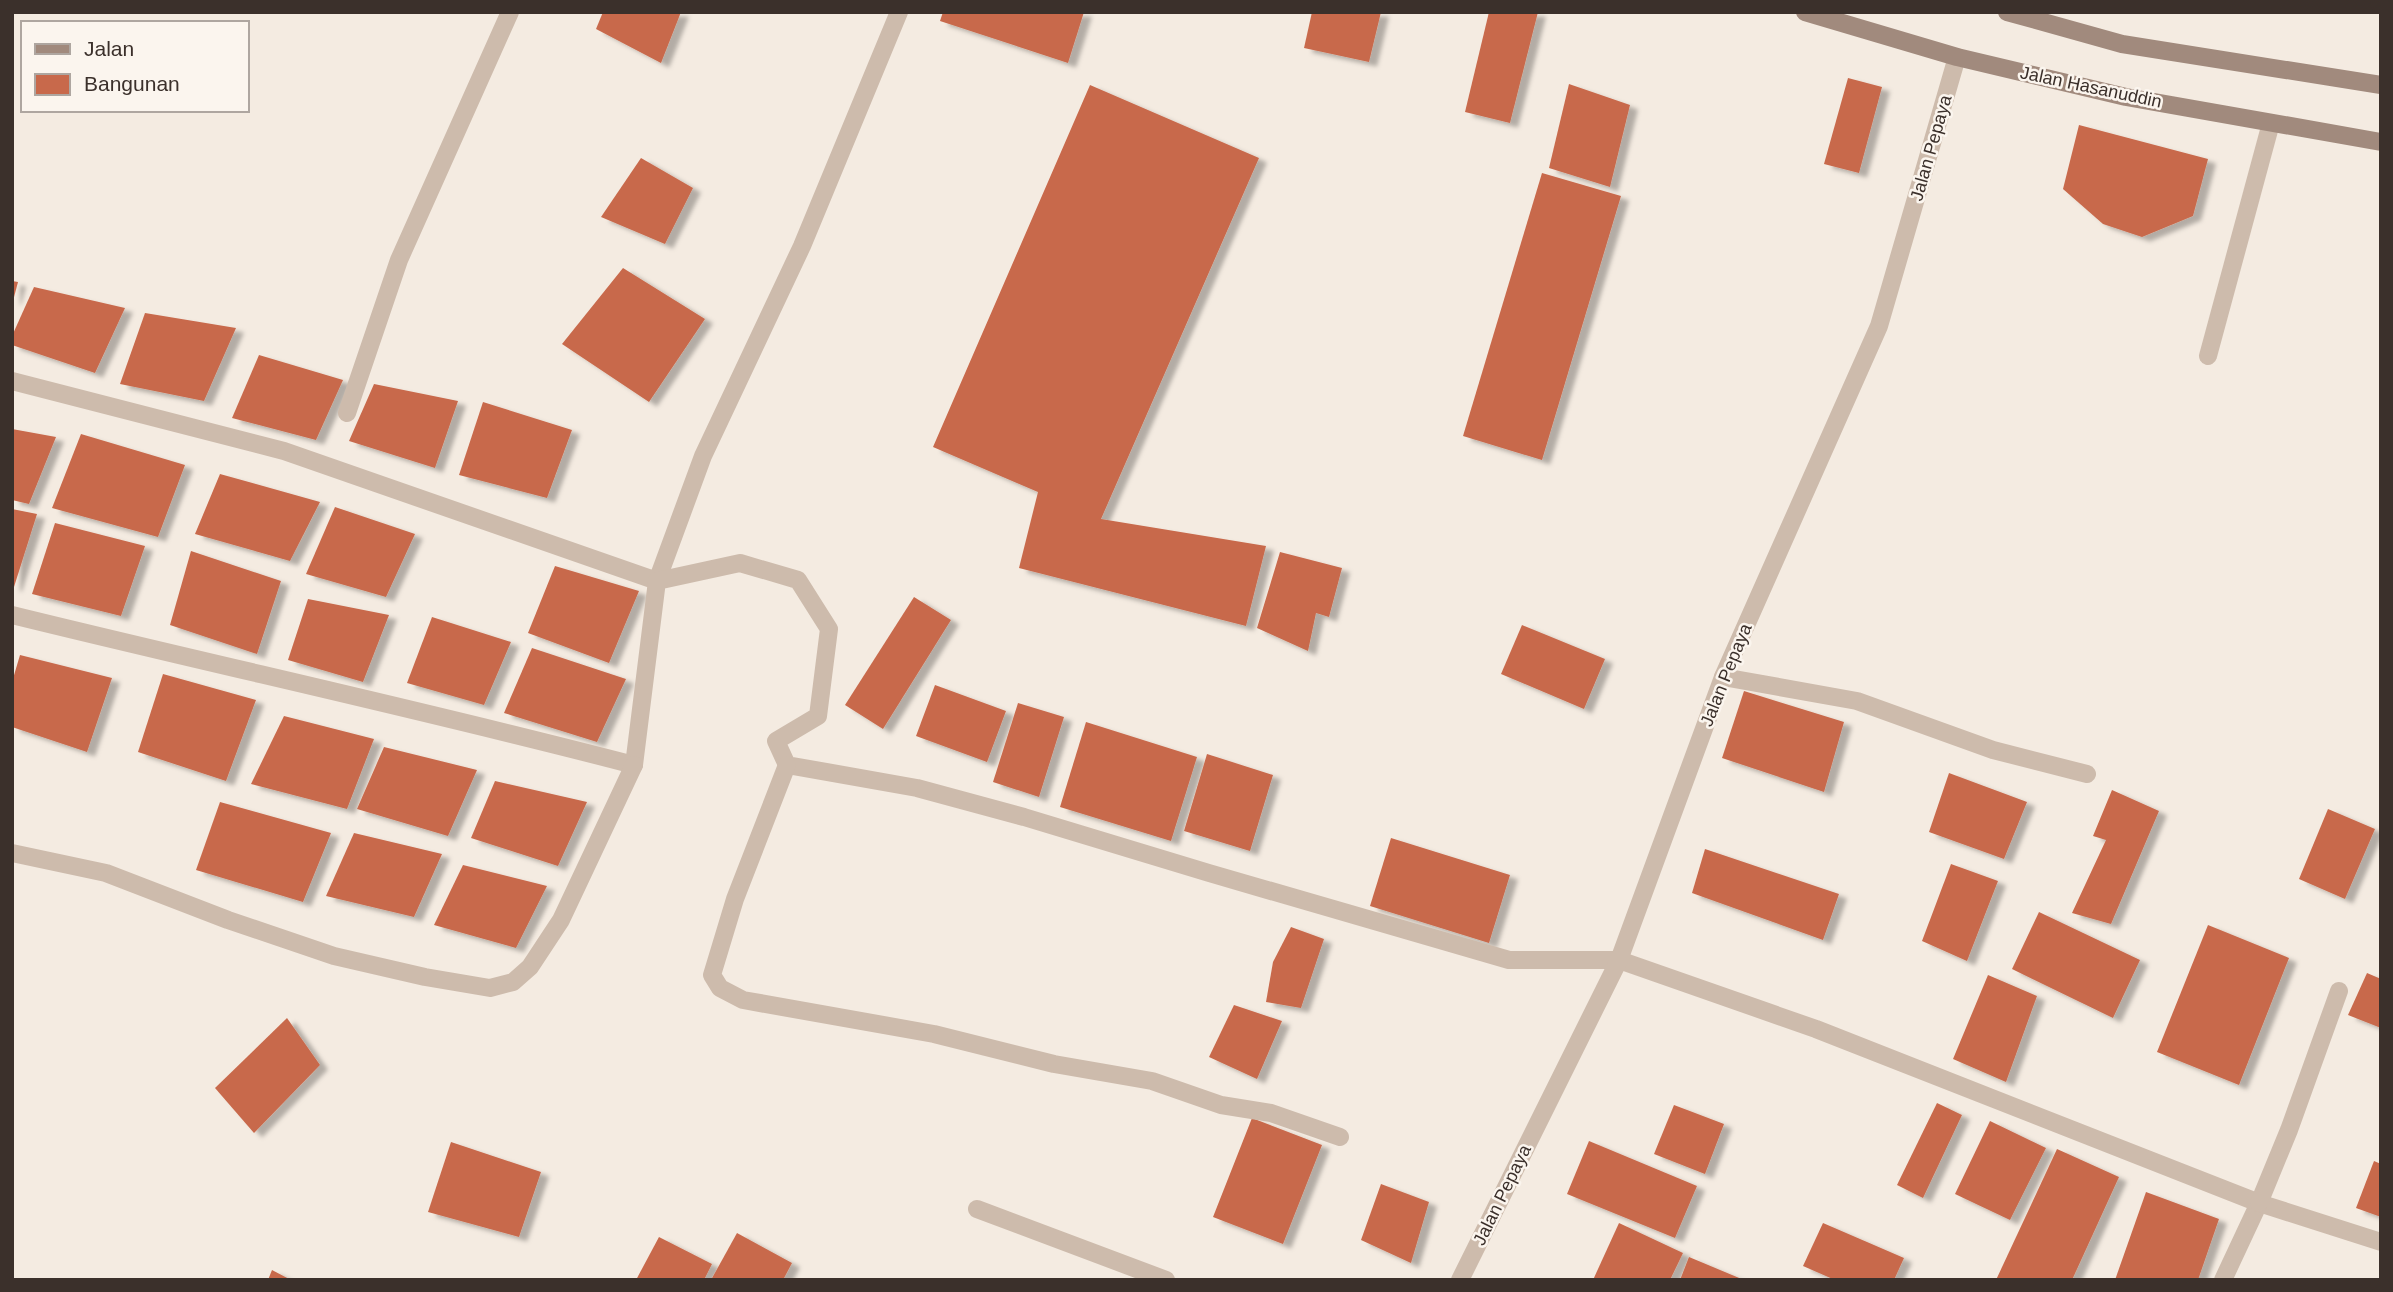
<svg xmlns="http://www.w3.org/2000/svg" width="2393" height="1292" font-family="Helvetica,sans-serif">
	<defs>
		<filter id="shadow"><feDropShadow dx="8" dy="4.5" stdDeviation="2" flood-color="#0004"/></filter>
	</defs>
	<rect width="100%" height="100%" fill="#f4ebe1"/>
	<!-- building -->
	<g fill="#c8694b" filter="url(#shadow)">
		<path d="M603 12H681L661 63 596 29Z"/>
		<path d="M943 12H1084L1068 63 940 21Z"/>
		<path d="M1312 12H1381L1369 62 1304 48Z"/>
		<path d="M1489 12H1538L1510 123 1465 112Z"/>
		<path d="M1848 78 1882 87 1859 173 1824 164Z"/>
		<path d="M1569 84 1630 105 1610 187 1549 168Z"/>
		<path d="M1090 85 1259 158 1101 519 1266 546 1246 626 1019 568 1038 492 933 447Z"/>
		<path d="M2079 125 2208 159 2193 216 2142 237 2103 224 2063 189Z"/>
		<path d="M641 158 693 188 665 244 601 217Z"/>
		<path d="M1542 173 1621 196 1542 460 1463 436Z"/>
		<path d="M623 268 705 319 649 402 562 344Z"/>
		<path d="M12 281 18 282 13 301 12 300Z"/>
		<path d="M34 287 125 308 95 373 12 345V336Z"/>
		<path d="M145 313 236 328 204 401 120 384Z"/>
		<path d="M259 355 343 380 316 440 232 418Z"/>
		<path d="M374 384 458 401 435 468 349 441Z"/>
		<path d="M483 402 572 430 547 498 459 475Z"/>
		<path d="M12 429 56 437 29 504 12 500Z"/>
		<path d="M81 434 185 465 158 537 52 508Z"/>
		<path d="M220 474 320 502 290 561 195 534Z"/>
		<path d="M335 507 415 534 386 597 306 574Z"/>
		<path d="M12 509 37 514 14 587H12Z"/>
		<path d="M55 523 145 546 121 616 32 594Z"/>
		<path d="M191 551 281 581 257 654 170 625Z"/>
		<path d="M1280 552 1342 568 1329 617 1316 613 1308 651 1257 628Z"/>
		<path d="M555 566 639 591 609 663 528 633Z"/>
		<path d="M914 597 951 620 883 729 845 705Z"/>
		<path d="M308 599 389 615 363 682 288 660Z"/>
		<path d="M432 617 511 642 484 705 407 683Z"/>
		<path d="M1522 625 1605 659 1584 709 1501 674Z"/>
		<path d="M532 648 626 679 597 742 504 713Z"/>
		<path d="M20 655 112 678 87 752 12 727V682Z"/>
		<path d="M163 674 256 700 226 781 138 752Z"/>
		<path d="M935 685 1006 711 987 762 916 736Z"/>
		<path d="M1744 691 1844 722 1824 792 1722 758Z"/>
		<path d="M1018 703 1064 717 1039 797 993 782Z"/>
		<path d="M284 716 374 739 347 809 251 784Z"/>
		<path d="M1086 722 1197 757 1171 841 1060 807Z"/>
		<path d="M384 747 477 770 448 836 357 809Z"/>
		<path d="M1207 754 1273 775 1250 851 1184 831Z"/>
		<path d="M1949 773 2027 802 2004 859 1929 832Z"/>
		<path d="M495 781 587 802 558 866 471 838Z"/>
		<path d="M2112 790 2159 811 2111 924 2072 913 2106 840 2093 836Z"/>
		<path d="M220 802 331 833 303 902 196 870Z"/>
		<path d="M2328 809 2375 829 2345 899 2299 879Z"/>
		<path d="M354 833 442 854 414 917 326 896Z"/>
		<path d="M1391 838 1510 875 1489 943 1370 906Z"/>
		<path d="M1705 849 1839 894 1823 940 1692 893Z"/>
		<path d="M1951 864 1998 881 1967 961 1922 941Z"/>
		<path d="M463 865 547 886 516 948 434 925Z"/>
		<path d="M2039 912 2140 960 2113 1018 2012 969Z"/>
		<path d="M2208 925 2289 958 2239 1085 2157 1052Z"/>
		<path d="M1291 927 1324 939 1301 1008 1266 1002 1273 962Z"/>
		<path d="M2367 973 2381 979V1028L2348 1015Z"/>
		<path d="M1988 975 2037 996 2006 1082 1953 1059Z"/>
		<path d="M1234 1005 1282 1021 1257 1079 1209 1057Z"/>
		<path d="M287 1018 320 1065 254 1133 215 1088Z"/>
		<path d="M1937 1103 1962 1115 1923 1198 1897 1185Z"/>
		<path d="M1674 1105 1724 1124 1705 1174 1654 1154Z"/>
		<path d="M1252 1118 1322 1145 1283 1244 1213 1217Z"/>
		<path d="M1990 1121 2046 1148 2010 1220 1955 1194Z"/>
		<path d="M1589 1141 1697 1186 1675 1238 1567 1194Z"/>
		<path d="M451 1142 541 1172 519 1237 428 1212Z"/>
		<path d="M2057 1149 2119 1177 2072 1280H1996Z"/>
		<path d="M2374 1161 2381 1164V1217L2356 1208Z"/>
		<path d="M1381 1184 1429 1202 1411 1263 1361 1240Z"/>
		<path d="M2146 1192 2219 1219 2198 1280H2115Z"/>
		<path d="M1619 1223 1683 1253 1670 1280H1593Z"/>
		<path d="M1823 1223 1904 1258 1894 1280H1835L1803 1266Z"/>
		<path d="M737 1233 792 1263 783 1280H711Z"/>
		<path d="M659 1237 712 1264 704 1280H636Z"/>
		<path d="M1689 1257 1744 1280H1680Z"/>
		<path d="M272 1270 291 1280H268Z"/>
	</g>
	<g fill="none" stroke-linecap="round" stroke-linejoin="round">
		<!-- lane -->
		<path stroke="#cdbbac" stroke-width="18" d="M2223 1280 2259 1203"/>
		<!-- street -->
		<g stroke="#cdbbac" stroke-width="18">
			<path d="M2208 356 2271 123"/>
			<path d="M12 381 284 451 657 581 703 456 802 246 899 12"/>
			<path d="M347 413 399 260 510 12"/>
			<path d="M12 615C219 666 428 711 634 765L657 581 740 563 798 580 829 629 818 716 776 741 787 765 917 788 1024 817 1209 873 1509 960H1619L1816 1029 2259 1203 2381 1242"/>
			<path d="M1723 677 1857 701 1993 750 2087 774"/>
			<path d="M787 765 735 899 712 975 720 988 743 1000 934 1034 1054 1064 1152 1081 1221 1105 1271 1113 1340 1137"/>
			<path d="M12 853 106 873 228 920 334 956 425 977 490 988 513 982 530 967 561 920 634 765"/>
			<path d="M2259 1203 2289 1130 2339 991"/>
			<path d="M977 1209 1166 1280"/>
			<path d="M1460 1280 1619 960 1723 677 1879 326 1957 57"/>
		</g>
		<!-- secondary -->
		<g stroke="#a18a7d" stroke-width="18">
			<path d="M1805 12 1957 57 2126 97 2381 142"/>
			<path d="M2007 12 2122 44 2381 85"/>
		</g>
	</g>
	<g text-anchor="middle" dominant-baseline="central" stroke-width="5" stroke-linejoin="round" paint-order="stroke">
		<!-- street labels -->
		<g font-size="18" fill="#3b302b" stroke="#fbf5ee">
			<text transform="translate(2091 87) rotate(12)">Jalan Hasanuddin</text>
			<text transform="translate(1931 148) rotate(-74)">Jalan Pepaya</text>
			<text transform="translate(1726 675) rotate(-68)">Jalan Pepaya</text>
			<text transform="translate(1502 1195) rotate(-64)">Jalan Pepaya</text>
		</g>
	</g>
	<!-- border -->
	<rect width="2393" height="1292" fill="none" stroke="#3b302b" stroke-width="28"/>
	<!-- legend -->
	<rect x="21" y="21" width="228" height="91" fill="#fbf5ee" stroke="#aea6a0" stroke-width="2"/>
	<rect x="35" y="44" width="35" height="10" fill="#a18a7d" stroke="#aea6a0" stroke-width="2"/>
	<text x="84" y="56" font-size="21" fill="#3b302b">Jalan</text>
	<rect x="35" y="74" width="35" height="21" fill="#c8694b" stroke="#aea6a0" stroke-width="2"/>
	<text x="84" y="91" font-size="21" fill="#3b302b">Bangunan</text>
</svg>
